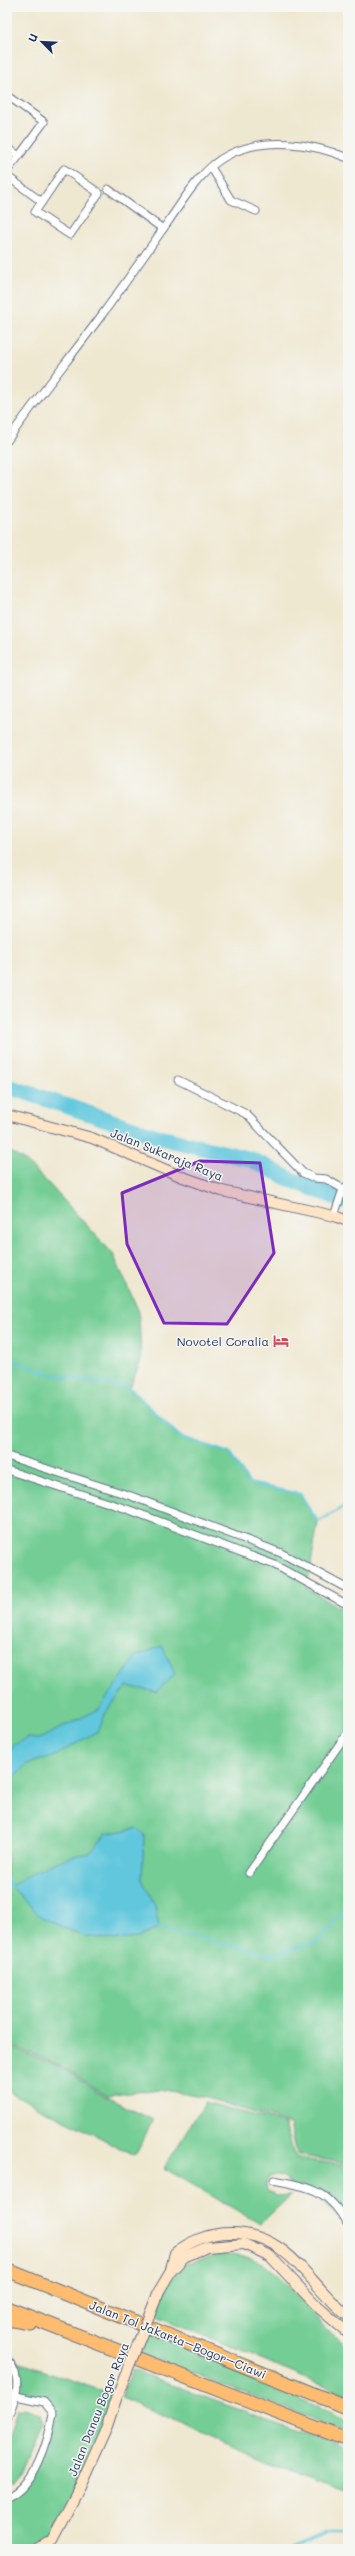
<svg xmlns="http://www.w3.org/2000/svg" width="355" height="2556" font-family="Mali,sans-serif">
	<rect width="100%" height="100%" fill="#f6f6f2"/>
	<filter id="ink" filterUnits="userSpaceOnUse"><feTurbulence type="fractalNoise" baseFrequency=".025" numOctaves="2"/><feDisplacementMap in="SourceGraphic" scale="8" xChannelSelector="R" yChannelSelector="G"/><feConvolveMatrix kernelMatrix="1 2 1 2 8 2 1 2 1" color-interpolation-filters="sRGB"/></filter>
	<filter id="wash" filterUnits="userSpaceOnUse"><feTurbulence type="fractalNoise" baseFrequency=".012" numOctaves="4" result="noise"/><feDisplacementMap in="SourceGraphic" scale="16" xChannelSelector="R" yChannelSelector="G"/><feGaussianBlur stdDeviation="0.9" result="paint"/><feColorMatrix in="noise" values="0 0 0 0 0 0 0 0 0 0 0 0 0 0 0 0 0 1.4 0 .05"/><feComposite in="paint" operator="in"/></filter>
	<g filter="url(#wash)">
		<rect width="100%" height="100%" fill="#efe8d1"/>
		<!-- green -->
		<g fill="#73cd94" stroke="#477e79">
			<path d="M7 1150 25 1161 47 1182 113 1254 139 1312 141 1360 130 1388 179 1436 229 1453 249 1483 300 1494 318 1522 307 1588 348 1613V2164L297 2155 290 2124 207 2098 159 2089 107 2096 62 2066 7 2044Z"/>
			<path d="M7 2046 61 2067 106 2097 153 2120 135 2155 7 2091Z"/>
			<path d="M205 2102 285 2124 295 2158 348 2166V2228C330 2208 316 2194 290 2185 285 2176 281 2174 271 2175L266 2181 267 2191 275 2196 291 2195 260 2224 164 2168Z"/>
			<path d="M224 2254C233 2256 245 2256 254 2259 285 2272 317 2326 348 2347V2395L157 2316 168 2282 186 2263Z"/>
			<path d="M147 2332 348 2420V2432L139 2353Z"/>
			<path d="M7 2358 117 2396 61 2522 37 2549H7V2498L32 2473 53 2413 44 2402 17 2395 16 2372Z"/>
			<path d="M133 2370 348 2451V2491L271 2462 121 2397Z"/>
			<path d="M25 2408 40 2414 43 2422 22 2473 12 2485 7 2479V2441L17 2410Z"/>
		</g>
		<!-- water -->
		<g fill="#60c7dd" stroke="#3e7b9e">
			<path d="M162 1646 175 1674 156 1692 127 1686 106 1712 99 1730 55 1756 27 1764 13 1778 7 1791V1753L14 1745 28 1738 39 1739 99 1709 137 1656Z"/>
			<path d="M137 1828 144 1835 142 1879 155 1906 159 1928 138 1938 115 1940 83 1936 41 1917 11 1886C39 1869 58 1858 90 1853L105 1834Z"/>
		</g>
		<g fill="none" stroke-linecap="round" stroke-linejoin="round">
			<!-- stream -->
			<g stroke="#60c7dd" stroke-width="2.5">
				<path d="M7 1358 54 1375 130 1388 179 1436 229 1453 249 1483 300 1494 318 1522 348 1504"/>
				<path d="M7 1879 11 1886"/>
				<path d="M159 1928 271 1955 319 1941 348 1906"/>
				<path d="M293 2549 327 2535H348"/>
			</g>
			<!-- river -->
			<path stroke="#60c7dd" stroke-width="16" d="M7 1086 162 1138 250 1159 292 1180 348 1202"/>
		</g>
	</g>
	<g filter="url(#ink)">
		<g fill="none" stroke-linecap="round" stroke-linejoin="round">
			<defs>
				<g id="street">
					<path d="M7 95 44 122 19 156"/>
					<path d="M7 147 19 156 7 171"/>
					<path d="M211 167 231 200 256 211"/>
					<path d="M64 169 99 193 70 235 35 212Z"/>
					<path d="M7 176 42 202"/>
					<path d="M108 189 163 229"/>
					<path d="M7 441C37 398 70 358 101 316 124 285 146 253 168 222 184 199 202 168 228 155 265 136 311 143 348 158"/>
					<path d="M178 1080 246 1114 303 1173 314 1178 326 1179 343 1189"/>
					<path d="M334 1216 343 1189 348 1185"/>
					<path d="M7 1456 131 1496 281 1553 348 1589"/>
					<path d="M7 1470 127 1509 275 1565 348 1605"/>
					<path d="M249 1873 348 1732"/>
					<path d="M274 2180C312 2188 328 2189 348 2225"/>
					<path d="M7 2359C24 2379 16 2398 7 2419"/>
					<path d="M7 2394 44 2402 53 2413C49 2441 35 2486 7 2498"/>
				</g>
				<g id="secondary">
					<path d="M7 1115 92 1138 180 1176 222 1191 334 1216 348 1221"/>
					<path d="M171 2269 175 2253C190 2241 210 2233 229 2233 289 2232 307 2283 348 2316"/>
					<path d="M159 2291 171 2271 184 2257 207 2247 244 2244 270 2256 318 2307 348 2333"/>
					<path d="M37 2549 52 2539 80 2486 107 2426 117 2396"/>
				</g>
				<g id="highway">
					<path d="M7 2270 348 2408"/>
					<path d="M7 2308 348 2440"/>
					<path d="M7 2319 30 2323"/>
				</g>
			</defs>
			<!-- street casing -->
			<use href="#street" stroke="#657086" stroke-width="9"/>
			<!-- secondary casing -->
			<use href="#secondary" stroke="#657086" stroke-width="12"/>
			<!-- highway casing -->
			<use href="#highway" stroke="#657086" stroke-width="15"/>
			<!-- street -->
			<use href="#street" stroke="#fff" stroke-width="7"/>
			<!-- secondary -->
			<use href="#secondary" stroke="#ffe4c6" stroke-width="10"/>
			<!-- highway -->
			<use href="#highway" stroke="#febc70" stroke-width="13"/>
			<defs>
				<path id="secondary-bridge" d="M117 2396 159 2291"/>
			</defs>
			<!-- secondary-bridge casing -->
			<use href="#secondary-bridge" stroke="#657086" stroke-width="12" stroke-linecap="butt"/>
			<!-- secondary-bridge -->
			<use href="#secondary-bridge" stroke="#ffe4c6" stroke-width="10"/>
		</g>
	</g>
	<!-- marked area -->
	<path fill="#7b2cbf" fill-opacity="0.2" stroke="#7b2cbf" stroke-width="3" stroke-linejoin="round" d="M200 1161 260 1163 274 1253 227 1324 164 1323 127 1244 122 1193Z"/>
	<!-- icons -->
	<defs>
		<symbol id="hotel-bare" viewBox="-9 -9 18 18"><path d="M-6-4.5h1.5V1H6V5H4.5V3h-9V5H-6ZM-4 0a1.8 1.8 0 1 1 3.6 0ZM.5 0V-2.5h3Q6-2.5 6 0Z" fill="#d1495b" stroke="#f6f6f2" stroke-width="2.5" paint-order="stroke"/></symbol>
	</defs>
	<g fill-rule="evenodd">
		<use href="#hotel-bare" x="270" y="1330" width="22" height="22"/>
	</g>
	<g text-anchor="middle" dominant-baseline="central" stroke-width="3" stroke-linejoin="round" paint-order="stroke">
		<!-- street labels -->
		<g font-size="12" fill="#1b2f5e" stroke="#f6f6f2">
			<text transform="translate(167 1154) rotate(22)">Jalan Sukaraja Raya</text>
			<text transform="translate(178 2339) rotate(22)">Jalan Tol Jakarta–Bogor–Ciawi</text>
			<text transform="translate(98 2409) rotate(-68)">Jalan Danau Bogor Raya</text>
		</g>
		<!-- poi labels -->
		<g font-size="12" fill="#1b2f5e" stroke="#f6f6f2" text-anchor="end">
			<text x="269" y="1341">Novotel Coralia</text>
		</g>
	</g>
	<!-- margin -->
	<rect width="355" height="2556" fill="none" stroke="#f6f6f2" stroke-width="24"/>
	<!-- north arrow -->
	<g transform="translate(42 42) rotate(294)" stroke="#f6f6f2" stroke-width="3" paint-order="stroke">
	<path d="M0-3L7 15L0 10L-7 15Z" fill="#1b2f5e"/>
	<text y="-6" font-size="11" font-weight="bold" text-anchor="middle" fill="#1b2f5e">U</text>
	</g>
</svg>
